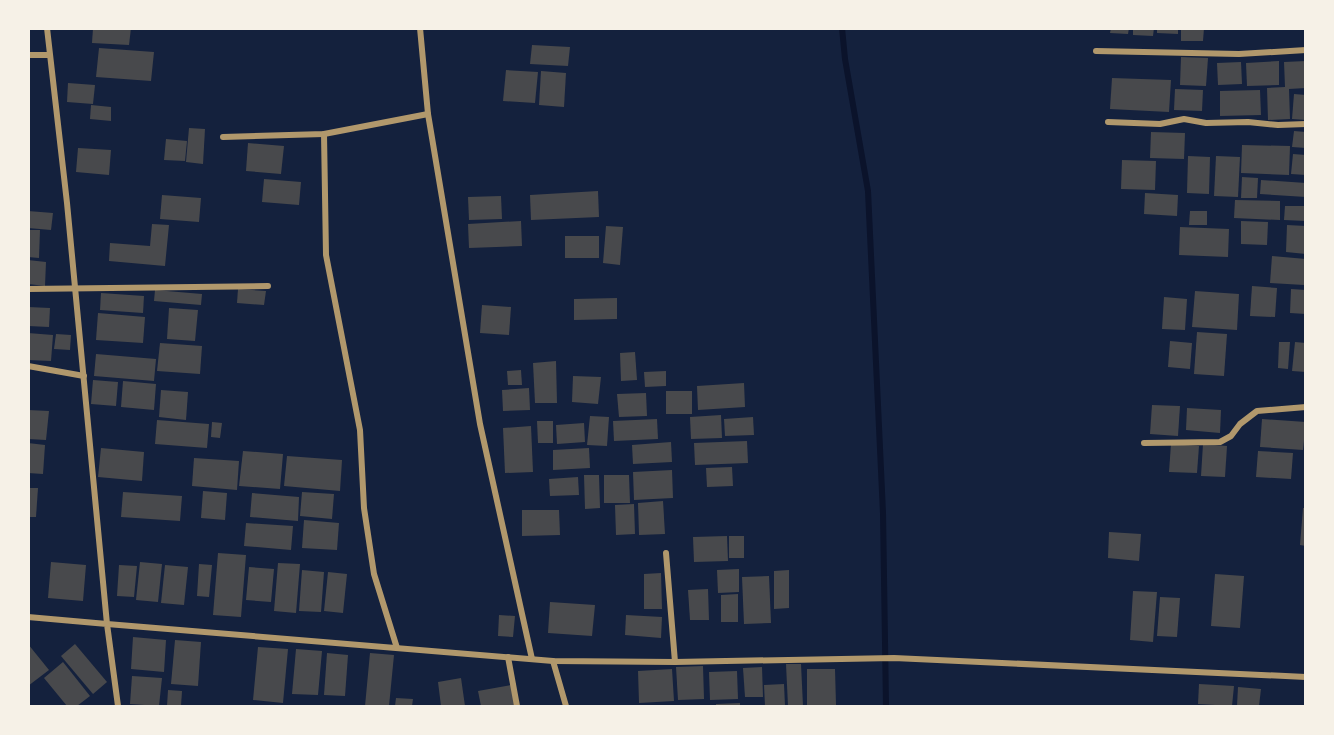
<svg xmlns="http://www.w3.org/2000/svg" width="1334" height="735" font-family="'Nunito Sans',sans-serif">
	<rect width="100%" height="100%" fill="#14213d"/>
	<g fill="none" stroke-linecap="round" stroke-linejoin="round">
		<!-- stream -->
		<path stroke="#0b132b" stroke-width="6" d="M842 28 845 59 868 191 883 513 886 706"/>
	</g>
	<!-- building -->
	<g fill="#48494c">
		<path d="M93 28H131L129 45 92 43Z"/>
		<path d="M1111 28H1129L1128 34 1110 33Z"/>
		<path d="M1133 28H1154L1153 36 1133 35Z"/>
		<path d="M1157 28H1178V34L1157 33Z"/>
		<path d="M1181 28H1204L1203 41H1181Z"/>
		<path d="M532 45 570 47 568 66 530 64Z"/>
		<path d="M99 48 154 52 151 81 96 77Z"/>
		<path d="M1181 57 1208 58 1206 86 1180 85Z"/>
		<path d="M1279 61V85L1247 86 1246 63Z"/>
		<path d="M1306 61V88L1289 89 1290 119 1268 120 1267 88 1285 87 1284 62Z"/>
		<path d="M1241 62 1242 84 1218 85 1217 63Z"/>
		<path d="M506 70 538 72 535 103 503 101Z"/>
		<path d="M541 71 566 73 564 107 539 105Z"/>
		<path d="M1112 78 1171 80 1169 112 1110 109Z"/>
		<path d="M68 83 95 85 93 104 67 102Z"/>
		<path d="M1175 89 1203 90 1202 111 1174 110Z"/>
		<path d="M1260 90 1261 115 1220 116V91Z"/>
		<path d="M1294 94 1306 95V120L1292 119Z"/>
		<path d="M91 105 111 107V121L90 119Z"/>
		<path d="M189 128 205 129 203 164 186 162Z"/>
		<path d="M1294 131 1306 132V148L1292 147Z"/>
		<path d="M1151 132 1185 133 1184 159 1150 158Z"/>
		<path d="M166 139 187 141 185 161 164 160Z"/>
		<path d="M248 143 284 146 281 174 246 171Z"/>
		<path d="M1242 145 1290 146 1289 175 1241 173Z"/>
		<path d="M78 148 111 150 109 175 76 172Z"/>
		<path d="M1293 154 1306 155V175L1291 174Z"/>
		<path d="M1188 156 1210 157 1209 194 1187 193Z"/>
		<path d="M1216 156 1240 157 1238 197 1214 196Z"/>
		<path d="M1122 160 1156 161 1155 190 1121 189Z"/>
		<path d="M1242 177 1258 178 1257 198H1241Z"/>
		<path d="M264 179 301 182 299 205 262 202Z"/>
		<path d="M1261 180 1306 183V197L1260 194Z"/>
		<path d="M598 191 599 217 531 220 530 195Z"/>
		<path d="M1145 193 1178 195 1177 216 1144 214Z"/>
		<path d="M162 195 201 198 199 222 160 219Z"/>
		<path d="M501 196 502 219 469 220 468 197Z"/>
		<path d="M1235 200 1280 201V220L1234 218Z"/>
		<path d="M1285 206H1306V221L1284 220Z"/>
		<path d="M28 211 53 213 51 230 28 228Z"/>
		<path d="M1190 211H1207V225H1189Z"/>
		<path d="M521 221 522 246 469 248 468 224Z"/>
		<path d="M1241 221 1268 222 1267 245 1241 244Z"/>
		<path d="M152 224 169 225 165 266 109 261 110 243 150 246Z"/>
		<path d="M1287 225 1306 226V254L1286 252Z"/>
		<path d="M606 226 623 227 620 265 603 263Z"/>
		<path d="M1180 227 1229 229 1228 257 1179 255Z"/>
		<path d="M28 230H40L39 258 28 257Z"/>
		<rect x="565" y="236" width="34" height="22"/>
		<path d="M1272 256 1306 259 1304 285 1270 283Z"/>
		<path d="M28 260 46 262 45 286 28 284Z"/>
		<path d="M1252 286 1277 288 1275 317 1250 316Z"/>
		<path d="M238 289 266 291 264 305 237 303Z"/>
		<path d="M1291 289 1306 290V314L1290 313Z"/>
		<path d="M155 290 202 294 201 305 154 301Z"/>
		<path d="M1195 291 1239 294 1237 330 1192 327Z"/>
		<path d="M101 293 144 296 143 313 100 310Z"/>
		<path d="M1164 297 1187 299 1185 330 1162 329Z"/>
		<path d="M617 298V319L574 320V299Z"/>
		<path d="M482 305 511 307 509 335 480 333Z"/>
		<path d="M28 307 50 308 49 327 28 326Z"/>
		<path d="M169 308 198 310 195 341 167 339Z"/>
		<path d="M98 313 145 317 143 343 96 340Z"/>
		<path d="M1197 332 1227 334 1224 376 1194 374Z"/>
		<path d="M28 333 53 335 51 361 28 360Z"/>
		<path d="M56 334 71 335 70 350 54 349Z"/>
		<path d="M1170 341 1192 343 1190 369 1168 367Z"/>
		<path d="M1279 342H1290L1288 369 1278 368Z"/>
		<path d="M1295 342 1306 343V372L1292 371Z"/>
		<path d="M160 343 202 346 200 374 157 371Z"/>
		<path d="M635 352 637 380 621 381 620 353Z"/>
		<path d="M96 354 156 359 154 381 94 376Z"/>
		<path d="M556 361 557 403H535L533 363Z"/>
		<path d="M521 370 522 385H508L507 371Z"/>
		<path d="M666 371V386L645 387 644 372Z"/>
		<path d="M573 376 601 377 598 404 572 402Z"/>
		<path d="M93 380 118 382 116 406 91 404Z"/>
		<path d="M123 381 156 384 154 410 121 407Z"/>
		<path d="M744 383 745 407 698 410 697 386Z"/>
		<path d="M529 388 530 410 503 411 502 390Z"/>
		<path d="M161 390 188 392 186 420 159 417Z"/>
		<rect x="666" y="391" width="26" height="23"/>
		<path d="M646 393 647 416 619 417 617 394Z"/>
		<path d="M1152 405 1180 406 1178 436 1150 434Z"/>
		<path d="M1187 408 1221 410 1220 433 1186 430Z"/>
		<path d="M28 410 49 411 46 440 28 439Z"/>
		<path d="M721 415 722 438 691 439 690 417Z"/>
		<path d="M590 416 609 417 607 446 587 445Z"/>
		<path d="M753 417 754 435 725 436 724 419Z"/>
		<path d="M657 419 658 439 614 441 613 421Z"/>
		<path d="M1262 419 1306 422 1303 450 1260 447Z"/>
		<path d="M157 420 209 424 207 448 155 444Z"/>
		<path d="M537 421H553V443H538Z"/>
		<path d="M212 422 222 423 220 438 211 437Z"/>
		<path d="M584 423 585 442 557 444 556 425Z"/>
		<path d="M531 426 533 472 505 473 503 428Z"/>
		<path d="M747 441 748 463 695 465 694 443Z"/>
		<path d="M671 442 672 462 633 464 632 445Z"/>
		<path d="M28 443 45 445 43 474 28 473Z"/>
		<path d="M1171 444 1199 446 1197 473 1169 472Z"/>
		<path d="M1203 444 1227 446 1225 477 1201 476Z"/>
		<path d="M101 448 144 452 142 481 98 477Z"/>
		<path d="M589 448 590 468 553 470V450Z"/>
		<path d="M243 451 283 454 280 489 239 486Z"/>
		<path d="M1258 451 1293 453 1291 479 1256 477Z"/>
		<path d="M287 456 342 460 340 491 284 486Z"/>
		<path d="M194 458 239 461 237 490 192 486Z"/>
		<path d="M732 467 733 486 707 487 706 468Z"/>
		<path d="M672 470 673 498 634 500 633 472Z"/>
		<path d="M584 475H599L600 508 585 509Z"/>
		<path d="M604 475H629L630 503H604Z"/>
		<path d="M578 477 579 495 550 496 549 479Z"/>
		<path d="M28 488H38L36 517H28Z"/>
		<path d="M203 491 227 493 225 520 201 518Z"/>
		<path d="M123 492 182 496 180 521 121 517Z"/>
		<path d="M302 492 334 494 332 519 300 516Z"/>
		<path d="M252 493 299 497 298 521 250 517Z"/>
		<path d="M663 501 665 534 639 535 638 503Z"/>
		<path d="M634 504 635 534 616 535 615 505Z"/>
		<path d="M1303 508H1306V546L1300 545Z"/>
		<path d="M522 510H559L560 535 522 536Z"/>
		<path d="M304 520 339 523 337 550 302 548Z"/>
		<path d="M246 523 293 526 291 550 244 546Z"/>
		<path d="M1109 532 1141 534 1139 561 1108 558Z"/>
		<path d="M727 536 728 561 694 562 693 537Z"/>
		<rect x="729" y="536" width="15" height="22"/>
		<path d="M218 553 246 555 241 617 213 615Z"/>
		<path d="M51 562 86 565 83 601 48 598Z"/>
		<path d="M140 562 162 564 158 602 136 600Z"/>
		<path d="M278 563 300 564 296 613 274 611Z"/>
		<path d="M199 564 212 565 209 597 197 596Z"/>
		<path d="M119 565 137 566 134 597 117 596Z"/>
		<path d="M165 565 188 567 184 605 161 603Z"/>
		<path d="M249 567 274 569 271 602 246 600Z"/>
		<path d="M739 569V592L718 593 717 570Z"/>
		<path d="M302 570 324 572 321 612 299 611Z"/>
		<path d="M789 570V608L774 609V571Z"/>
		<path d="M328 572 347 574 343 613 324 611Z"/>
		<path d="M661 573 662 609H644V574Z"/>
		<path d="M1215 574 1244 576 1240 628 1211 626Z"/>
		<path d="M769 576 771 623 744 624 742 577Z"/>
		<path d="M708 589 709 620H690L688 590Z"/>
		<path d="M1133 591 1157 592 1153 642 1130 640Z"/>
		<path d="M738 594V622H721V595Z"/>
		<path d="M1160 597 1180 598 1177 637 1157 636Z"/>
		<path d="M550 602 595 605 592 636 548 633Z"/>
		<path d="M499 615 515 616 513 637 498 636Z"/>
		<path d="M626 615 662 617 661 638 625 635Z"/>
		<path d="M133 637 166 640 164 672 131 669Z"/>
		<path d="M175 640 201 642 198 686 171 684Z"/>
		<path d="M28 644 49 670 28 686Z"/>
		<path d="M75 644 107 682 93 694 61 656Z"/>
		<path d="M258 647 288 649 283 703 253 700Z"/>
		<path d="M296 649 322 651 318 695 292 694Z"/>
		<path d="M327 653 348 655 345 696 324 695Z"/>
		<path d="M370 653 394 655 389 706H365Z"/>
		<path d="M63 662 90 696 77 706H67L44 678Z"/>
		<path d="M786 664H801L803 706H788Z"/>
		<path d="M703 666 704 699 678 700 676 667Z"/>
		<path d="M762 667 763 697H745L743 668Z"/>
		<path d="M672 669 674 701 639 703 638 671Z"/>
		<path d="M807 669H835L836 705 807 706Z"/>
		<path d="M737 671 738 699 710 700 709 672Z"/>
		<path d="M132 676 162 678 159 706 130 704Z"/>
		<path d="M461 678 465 706H441L438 682Z"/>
		<path d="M784 684 785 706H765L764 685Z"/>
		<path d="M1199 684 1234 686 1232 706 1198 704Z"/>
		<path d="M511 685 515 706H481L478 691Z"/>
		<path d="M1238 687 1261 689 1259 706H1237Z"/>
		<path d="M168 690 182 691 181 706H167Z"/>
		<path d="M396 698 413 699 412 706H395Z"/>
		<path d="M740 703V706H716V704Z"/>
	</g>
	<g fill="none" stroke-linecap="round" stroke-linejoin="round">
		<!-- minor -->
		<g stroke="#b1986c" stroke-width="6">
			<path d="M47 28 67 203 107 624 553 661 675 662 894 658 1306 677"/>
			<path d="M420 28 428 114 480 424 532 659"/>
			<path d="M1096 51 1239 54 1306 50"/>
			<path d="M28 55H49"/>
			<path d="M1108 122 1160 124 1184 119 1206 123 1248 122 1278 125 1306 124"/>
			<path d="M324 134 326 255 360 430 364 508 374 574 397 648"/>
			<path d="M223 137 324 134 428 114"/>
			<path d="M28 289 268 286"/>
			<path d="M28 366 84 376"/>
			<path d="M1144 443 1220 442 1231 436 1240 424 1257 411 1306 407"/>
			<path d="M666 553 675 662"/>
			<path d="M28 617 107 624 118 706"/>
			<path d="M508 657 517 706"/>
			<path d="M553 661 566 706"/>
		</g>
	</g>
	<!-- border -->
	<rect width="1334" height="735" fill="none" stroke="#f6f1e7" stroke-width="60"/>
</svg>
